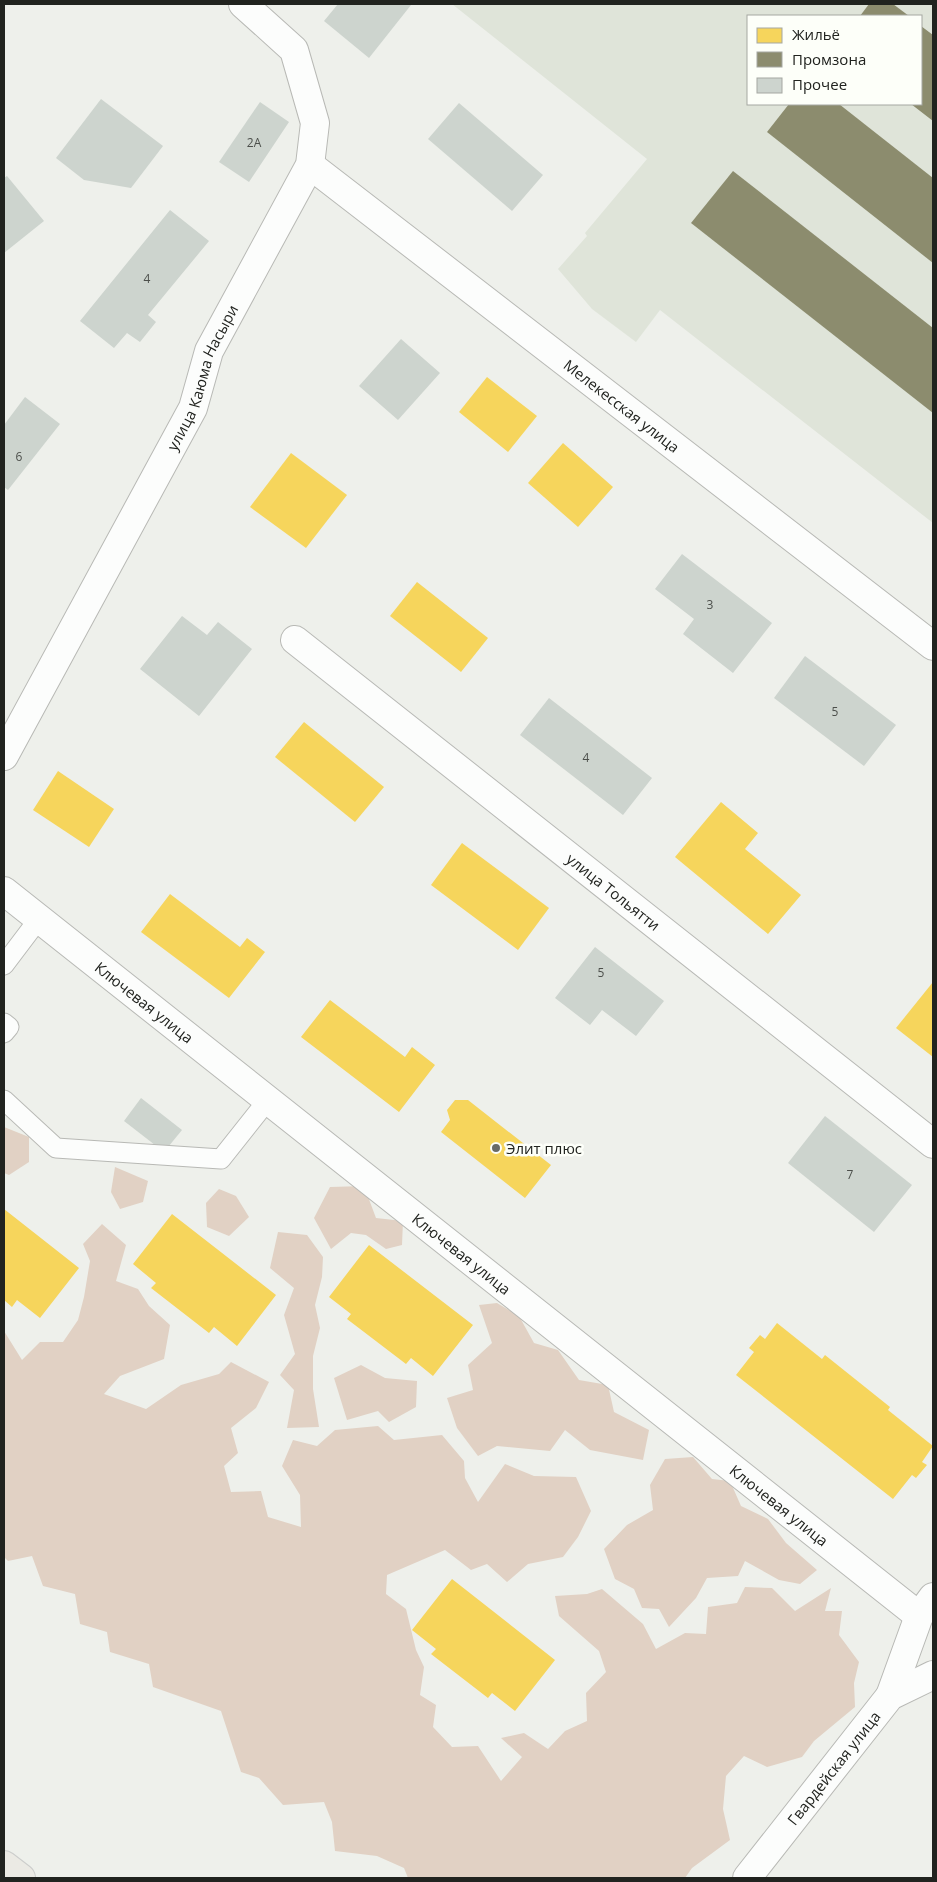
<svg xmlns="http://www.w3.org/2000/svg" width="937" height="1882" font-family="'Open Sans',sans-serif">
	<rect width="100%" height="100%" fill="#eef0eb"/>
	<!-- built -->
	<path fill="#dfe4d9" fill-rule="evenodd" d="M452 4H933V523L660 310 636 342 592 309 558 269 587 236 585 233 647 159ZM748 16H921V104H748Z"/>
	<!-- forest -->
	<g fill="#e1d1c4">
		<path d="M4 1127 29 1137V1162L9 1175 4 1173Z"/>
		<path d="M115 1167 148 1181 143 1202 120 1209 111 1192Z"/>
		<path d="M364 1186 376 1218 403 1221 402 1245 386 1249 366 1235 351 1233 331 1249 314 1218 330 1187Z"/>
		<path d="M219 1189 236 1196 249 1217 229 1236 207 1227 206 1203Z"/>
		<path d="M102 1224 126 1245 116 1281 138 1289 149 1306 170 1325 164 1359 120 1376 104 1394 146 1409 181 1385 219 1374 231 1362 269 1382 256 1408 231 1428 238 1453 224 1466 231 1492 261 1491 268 1517 301 1527 300 1495 282 1466 293 1440 317 1446 335 1430 378 1426 394 1440 442 1435 464 1461 465 1478 478 1502 505 1464 534 1476 576 1477 591 1511 578 1537 563 1557 528 1564 507 1582 487 1564 471 1570 445 1550 387 1575 386 1594 406 1609 416 1650 424 1667 420 1695 436 1705 433 1727 452 1747 478 1746 501 1781 522 1757 501 1738 524 1733 548 1749 565 1731 587 1721 586 1693 606 1672 599 1651 559 1616 555 1596 587 1594 602 1589 643 1624 656 1649 685 1633 706 1634 708 1607 737 1603 745 1587 772 1588 795 1611 831 1588 825 1611H842L839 1635 859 1662 854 1683 855 1707 814 1741 802 1757 767 1767 744 1756 726 1776 723 1809 730 1840 692 1868 685 1878H408L404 1868 377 1856 335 1851 332 1822 324 1802 283 1805 259 1778 241 1772 221 1711 153 1687 149 1664 110 1652 107 1632 80 1624 75 1594 43 1586 32 1556 8 1561 4 1557V1331L22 1360 40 1342H63L78 1320 84 1297 90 1261 83 1244Z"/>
		<path d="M278 1232 307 1235 323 1257 322 1277 315 1305 320 1328 313 1356V1389L319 1427 287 1428 294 1390 280 1375 295 1354 284 1315 294 1288 270 1268Z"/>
		<path d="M497 1303 519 1316 534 1343 558 1350 579 1380 608 1385 614 1412 649 1430 643 1460 590 1450 565 1430 550 1451 497 1446 478 1456 457 1428 447 1398 473 1390 468 1365 492 1343 479 1305Z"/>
		<path d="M361 1365 385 1378 417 1381 416 1407 389 1422 378 1411 347 1420 334 1378Z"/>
		<path d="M693 1457 712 1479 730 1481 741 1506 768 1519 786 1543 817 1570 800 1584 779 1580 745 1561 738 1576 707 1578 696 1598 669 1627 659 1609 642 1608 634 1589 615 1579 604 1549 627 1525 653 1510 650 1485 665 1459Z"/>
	</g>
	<!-- homes -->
	<g fill="#f6d55c">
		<path d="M487 377 537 416 508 452 459 412Z"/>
		<path d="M563 443 613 487 578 527 528 483Z"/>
		<path d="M291 453 347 495 306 548 250 507Z"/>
		<path d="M417 582 488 638 461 672 390 616Z"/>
		<path d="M304 722 384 787 355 822 275 757Z"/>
		<path d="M58 771 114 809 89 847 33 810Z"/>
		<path d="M721 802 758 833 745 849 801 895 768 934 675 857Z"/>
		<path d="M462 843 549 908 518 950 431 885Z"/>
		<path d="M170 894 240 947 247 938 265 952 229 998 141 932Z"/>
		<path d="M933 982V1057L896 1028Z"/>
		<path d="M330 1000 405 1057 412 1047 435 1065 399 1112 301 1037Z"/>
		<path d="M455 1100H468L551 1165 525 1198 441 1132 450 1120 447 1110Z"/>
		<path d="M4 1209 79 1268 40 1318 17 1300 12 1307 4 1300Z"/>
		<path d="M172 1214 276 1295 237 1346 214 1327 209 1333 151 1288 156 1283 133 1264Z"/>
		<path d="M369 1245 473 1325 433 1376 411 1358 406 1364 347 1319 351 1314 329 1297Z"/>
		<path d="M777 1323 822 1359 825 1355 890 1407 888 1410 933 1446 922 1462 927 1465 916 1478 912 1475 893 1499 736 1375 754 1352 749 1348 760 1335 765 1339Z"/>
		<path d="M452 1579 555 1660 515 1711 492 1693 488 1698 431 1654 436 1649 412 1630Z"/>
	</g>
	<!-- industry -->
	<g fill="#8c8c6e">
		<path d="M869 4H893L909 16H860Z"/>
		<path d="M921 26 933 35V121L911 104H921Z"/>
		<path d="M789 104H839L933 178V263L767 132Z"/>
		<path d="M733 171 933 328V413L691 223Z"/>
	</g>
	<!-- building -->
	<g fill="#cdd4ce">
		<path d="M338 4H409L411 5 369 58 324 21Z"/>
		<path d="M101 99 163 146 131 188 84 180 56 158Z"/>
		<path d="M260 102 289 122 249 182 219 162Z"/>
		<path d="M459 103 543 175 512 211 428 139Z"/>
		<path d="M7 176 44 221 4 253V178Z"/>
		<path d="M170 210 209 241 148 315 156 322 140 342 127 333 114 348 80 321Z"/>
		<path d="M401 339 440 373 398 420 359 386Z"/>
		<path d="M25 397 60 424 8 490 4 487V425Z"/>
		<path d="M682 554 772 623 733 673 683 634 694 619 655 589Z"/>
		<path d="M182 616 207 635 218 622 252 649 199 716 140 669Z"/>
		<path d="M805 656 896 725 864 766 774 698Z"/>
		<path d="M549 698 652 778 623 815 520 735Z"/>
		<path d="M595 947 664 1001 636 1036 602 1010 590 1025 555 998Z"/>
		<path d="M141 1098 182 1130 164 1152 124 1121Z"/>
		<path d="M825 1116 912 1185 874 1232 788 1163Z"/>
	</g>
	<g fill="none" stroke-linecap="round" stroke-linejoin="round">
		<defs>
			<g id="service">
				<path d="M4 965 38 920"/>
				<path d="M4 1023 9 1027 4 1033"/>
				<path d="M4 1100 56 1148 221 1159 267 1101"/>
			</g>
			<g id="minor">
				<path id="s1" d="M310 165 933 646"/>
				<path id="s2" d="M295 640 933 1144"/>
				<path id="s3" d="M4 756 193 408 209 351 310 165 315 123 294 50 243 4"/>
				<path id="s4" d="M4 891 919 1616"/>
				<path d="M890 1696 919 1616 933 1597"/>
			</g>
			<g id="tertiary">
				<path id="s5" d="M747 1878 890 1696 933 1675"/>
			</g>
			<path id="primary" d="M4 1865 21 1878"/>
		</defs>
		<!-- service casing -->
		<use href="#service" stroke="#b8b9b5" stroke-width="21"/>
		<!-- minor casing -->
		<use href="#minor" stroke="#b8b9b5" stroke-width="30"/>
		<!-- tertiary casing -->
		<use href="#tertiary" stroke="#b8b9b5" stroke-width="30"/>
		<!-- primary casing -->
		<use href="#primary" stroke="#cccdcb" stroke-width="30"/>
		<!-- service -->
		<use href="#service" stroke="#fcfdfc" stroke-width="19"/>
		<!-- minor -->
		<use href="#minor" stroke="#fcfdfc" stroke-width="28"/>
		<!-- tertiary -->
		<use href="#tertiary" stroke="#fcfdfc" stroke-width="28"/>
		<!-- primary -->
		<use href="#primary" stroke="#ebeae4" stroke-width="28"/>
	</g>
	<!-- markers -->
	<circle fill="#696b66" stroke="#fdfff9" stroke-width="2" cx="496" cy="1148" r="5"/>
	<g text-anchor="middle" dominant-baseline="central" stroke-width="5" stroke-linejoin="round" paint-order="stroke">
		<!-- number labels -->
		<g font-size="12" fill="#4c4f4b">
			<text x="254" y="142">2А</text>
			<text x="147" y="278">4</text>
			<text x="19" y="456">6</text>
			<text x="710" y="604">3</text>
			<text x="835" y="711">5</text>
			<text x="586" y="757">4</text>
			<text x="601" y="972">5</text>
			<text x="850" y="1174">7</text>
		</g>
		<!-- street labels -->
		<g font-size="15" fill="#21231f" stroke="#fdfff9">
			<text stroke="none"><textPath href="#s3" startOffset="428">улица Каюма Насыри</textPath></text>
			<text stroke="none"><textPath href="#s1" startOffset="394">Мелекесская улица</textPath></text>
			<text stroke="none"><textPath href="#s2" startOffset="406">улица Тольятти</textPath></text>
			<text stroke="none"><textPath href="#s4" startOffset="179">Ключевая улица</textPath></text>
			<text stroke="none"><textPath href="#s4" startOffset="584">Ключевая улица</textPath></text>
			<text stroke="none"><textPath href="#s4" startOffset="989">Ключевая улица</textPath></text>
			<text stroke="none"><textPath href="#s5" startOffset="140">Гвардейская улица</textPath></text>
		</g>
		<!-- poi labels -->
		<g font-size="15" fill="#21231f" stroke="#fdfff9" text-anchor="start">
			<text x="506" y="1148">Элит плюс</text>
		</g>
	</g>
	<!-- border -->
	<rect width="937" height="1882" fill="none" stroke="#21231f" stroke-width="10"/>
	<!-- legend -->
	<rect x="747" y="15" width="175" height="90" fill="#fdfff9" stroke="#a5a7a2"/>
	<rect x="757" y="28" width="25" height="15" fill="#f6d55c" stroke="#a5a7a2"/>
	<text x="792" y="40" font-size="15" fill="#21231f">Жильё</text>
	<rect x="757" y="52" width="25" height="15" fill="#8c8c6e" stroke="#a5a7a2"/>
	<text x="792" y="65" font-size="15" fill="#21231f">Промзона</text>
	<rect x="757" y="78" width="25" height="15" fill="#cdd4ce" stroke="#a5a7a2"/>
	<text x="792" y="90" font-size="15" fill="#21231f">Прочее</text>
</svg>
